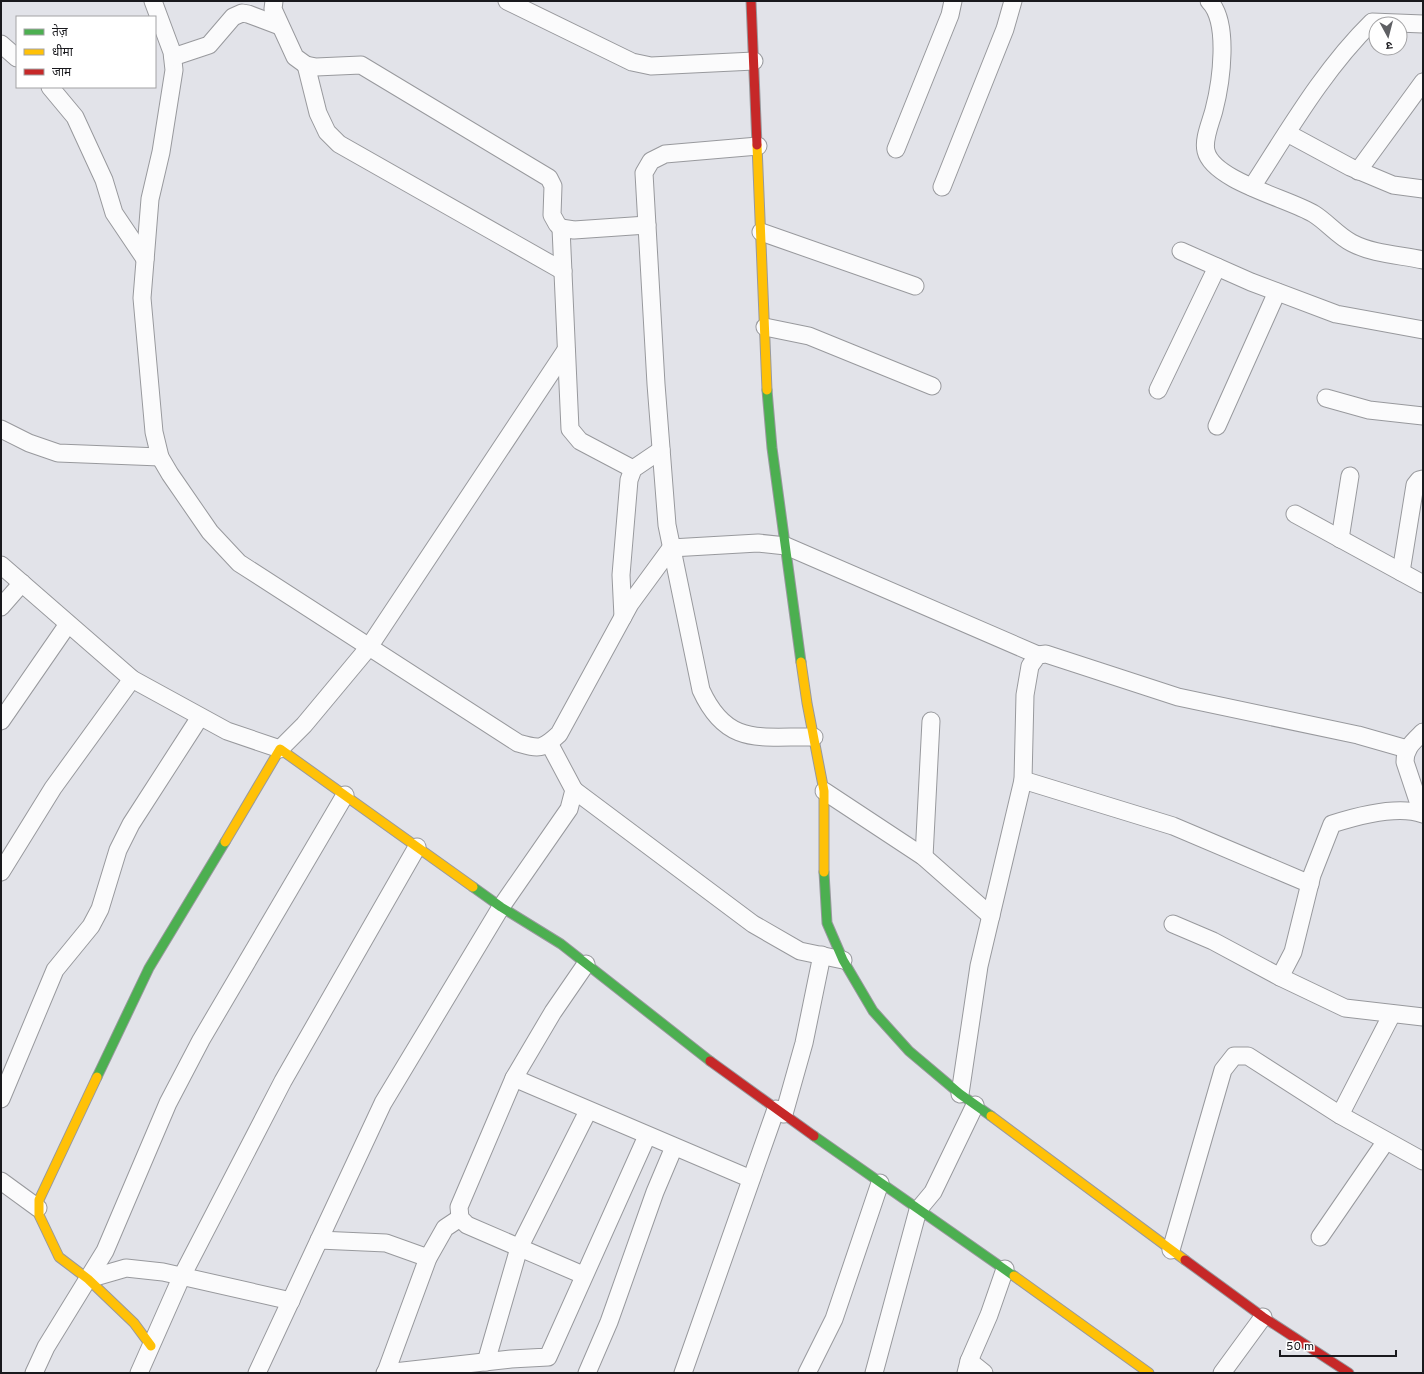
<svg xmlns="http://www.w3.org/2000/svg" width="1424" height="1374" font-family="Overpass,'Noto Sans Devanagari',sans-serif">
	<rect width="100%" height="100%" fill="#e2e3e9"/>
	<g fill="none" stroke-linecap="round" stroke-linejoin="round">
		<defs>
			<g id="street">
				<path d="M153 1 172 52 174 70 161 152 150 199 142 298 154 432 160 457 170 474 210 532 239 563 518 743C539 749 542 750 559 734L630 604 671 548 758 543 786 546 1038 655"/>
				<path d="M274 1 273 9 295 57 306 65 316 67 361 65 549 178 553 186 552 215 557 224 561 228 574 230 647 225"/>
				<path d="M507 1 632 62 651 66 754 61"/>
				<path d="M1209 1C1230 22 1221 83 1214 110 1211 122 1203 139 1206 151 1213 181 1290 199 1314 214 1327 222 1338 236 1352 243 1373 254 1400 255 1423 260"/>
				<path d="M1 44 17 58"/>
				<path d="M173 57 209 45 233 17 242 13 248 14 280 26"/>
				<path d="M306 65 318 113 327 132 339 144 563 271"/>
				<path d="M50 87 75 117 104 180 114 213 145 259"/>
				<path d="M1287 133 1350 167 1393 185 1423 189"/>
				<path d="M758 146 665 154 651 161 644 173 656 384 667 525 701 690C727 747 760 736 814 737"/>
				<path d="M896 149 950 15 953 1"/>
				<path d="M1358 171 1423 82"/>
				<path d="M942 187 1005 29 1013 1"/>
				<path d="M1252 187C1289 130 1324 69 1372 22L1423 24"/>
				<path d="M561 228 570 429 580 441 633 469"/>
				<path d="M761 232 915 286"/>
				<path d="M1181 251 1251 282 1336 314 1423 330"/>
				<path d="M765 327 809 336 932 386"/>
				<path d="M1158 390 1217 267"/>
				<path d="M1326 398 1369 410 1423 416"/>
				<path d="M1217 426 1277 292"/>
				<path d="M1 429 29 443 58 453 160 457"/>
				<path d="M1295 514 1423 584"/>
				<path d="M1340 539 1350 476"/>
				<path d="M1 565 132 679 227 731 280 749 304 725 369 647 566 350"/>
				<path d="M1401 572 1415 485 1419 480 1423 479"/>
				<path d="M1 607 22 583"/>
				<path d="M623 617 621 575 629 480 633 469 661 450"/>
				<path d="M1 721 68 624"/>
				<path d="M1023 780 1173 826 1310 884"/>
				<path d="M574 790 753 924 800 951 843 960"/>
				<path d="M824 791 924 857 991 916"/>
				<path d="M1422 813 1405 762C1405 748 1413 742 1423 732"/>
				<path d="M924 857 931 721"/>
				<path d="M1 872 53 788 132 679"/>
				<path d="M1173 924 1213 941 1280 977 1345 1008 1423 1017"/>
				<path d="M1280 977 1293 952 1312 875 1332 824C1357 816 1398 805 1423 814"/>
				<path d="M514 1078 751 1179"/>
				<path d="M960 1094 979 966 1023 780 1025 695 1030 666 1038 655 1046 654 1178 697 1358 735 1407 749"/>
				<path d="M1 1099 55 970 91 926 100 909 118 850 131 824 200 717"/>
				<path d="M784 1114 804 1043 822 955"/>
				<path d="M1340 1115 1392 1014"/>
				<path d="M1 1181 38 1208"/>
				<path d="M1320 1237 1386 1141"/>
				<path d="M319 1240 386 1243 428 1258"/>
				<path d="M1171 1250 1223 1070 1234 1056H1248L1340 1115 1423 1161"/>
				<path d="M583 1275 467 1225 460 1218 459 1207 514 1078 553 1012 586 964"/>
				<path d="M88 1279 126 1268 163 1272 291 1301"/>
				<path d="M969 1361 984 1373"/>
				<path d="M486 1362 519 1248 588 1111"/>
				<path d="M386 1372 428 1258 445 1228 460 1218"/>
				<path d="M34 1373 46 1347 105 1251 168 1103 201 1040 345 795"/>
				<path d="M139 1373 181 1278 283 1081 417 847"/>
				<path d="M257 1373 383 1103 501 907 569 809 574 790 549 743"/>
				<path d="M385 1373 511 1359 548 1357 647 1136"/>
				<path d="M587 1373 609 1322 655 1192 674 1147"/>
				<path d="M683 1373 776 1109"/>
				<path d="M807 1373 834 1319 880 1183"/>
				<path d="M874 1373 918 1210 933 1192 975 1105"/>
				<path d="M966 1373 969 1361 989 1315 1005 1269"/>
				<path d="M1222 1373 1263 1317"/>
			</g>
			<g id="fast">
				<path d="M767 390 772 448 801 662"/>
				<path d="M824 872 827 923 843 960 873 1011 909 1051 960 1094 991 1116"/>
				<path d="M473 887 501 907 561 944 710 1061"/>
				<path d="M97 1077 149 968 225 842"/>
				<path d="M814 1136 1014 1276"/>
			</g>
			<g id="slow">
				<path d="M757 145 767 390"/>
				<path d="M801 662 807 703 824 791V872"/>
				<path d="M225 842 280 749 473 887"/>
				<path d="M97 1077 39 1200V1215L59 1257 88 1279 134 1323 151 1346"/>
				<path d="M991 1116 1185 1260"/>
				<path d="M1014 1276 1149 1373"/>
			</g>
			<g id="jam">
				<path d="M751 1 757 145"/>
				<path d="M710 1061 814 1136"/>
				<path d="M1185 1260 1263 1317 1349 1373"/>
			</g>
		</defs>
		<!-- street casing -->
		<use href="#street" stroke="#98999d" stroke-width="19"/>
		<!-- fast casing -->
		<use href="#fast" stroke="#98999d" stroke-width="11"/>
		<!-- slow casing -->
		<use href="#slow" stroke="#98999d" stroke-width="11"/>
		<!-- jam casing -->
		<use href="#jam" stroke="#98999d" stroke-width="11"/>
		<!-- street -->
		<use href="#street" stroke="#fbfbfc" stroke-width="17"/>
		<!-- fast -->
		<use href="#fast" stroke="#4caf50" stroke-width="9"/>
		<!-- slow -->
		<use href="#slow" stroke="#ffc107" stroke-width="9"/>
		<!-- jam -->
		<use href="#jam" stroke="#c62828" stroke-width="9"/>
	</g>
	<!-- border -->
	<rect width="1424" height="1374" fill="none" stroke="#19191d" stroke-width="4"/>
	<!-- legend -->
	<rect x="16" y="16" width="140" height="72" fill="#ffffff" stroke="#a3a3a5"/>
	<rect x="24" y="29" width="20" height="6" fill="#4caf50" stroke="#a3a3a5"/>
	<text x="52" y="36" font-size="12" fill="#19191d">तेज़</text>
	<rect x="24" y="49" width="20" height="6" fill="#ffc107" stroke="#a3a3a5"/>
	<text x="52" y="56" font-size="12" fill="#19191d">धीमा</text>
	<rect x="24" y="69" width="20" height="6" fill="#c62828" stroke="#a3a3a5"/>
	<text x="52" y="76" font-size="12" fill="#19191d">जाम</text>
	<!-- north arrow -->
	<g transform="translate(1388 36) rotate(173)"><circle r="19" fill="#ffffff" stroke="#a3a3a5"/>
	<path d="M0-3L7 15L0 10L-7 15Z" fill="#5f6064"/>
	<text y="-6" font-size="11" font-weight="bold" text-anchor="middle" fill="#19191d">उ</text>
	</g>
	<!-- scale -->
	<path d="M1280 1350v6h116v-6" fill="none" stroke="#19191d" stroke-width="2"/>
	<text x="1286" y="1350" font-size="12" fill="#19191d" stroke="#ffffff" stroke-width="3" paint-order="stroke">50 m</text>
</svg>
